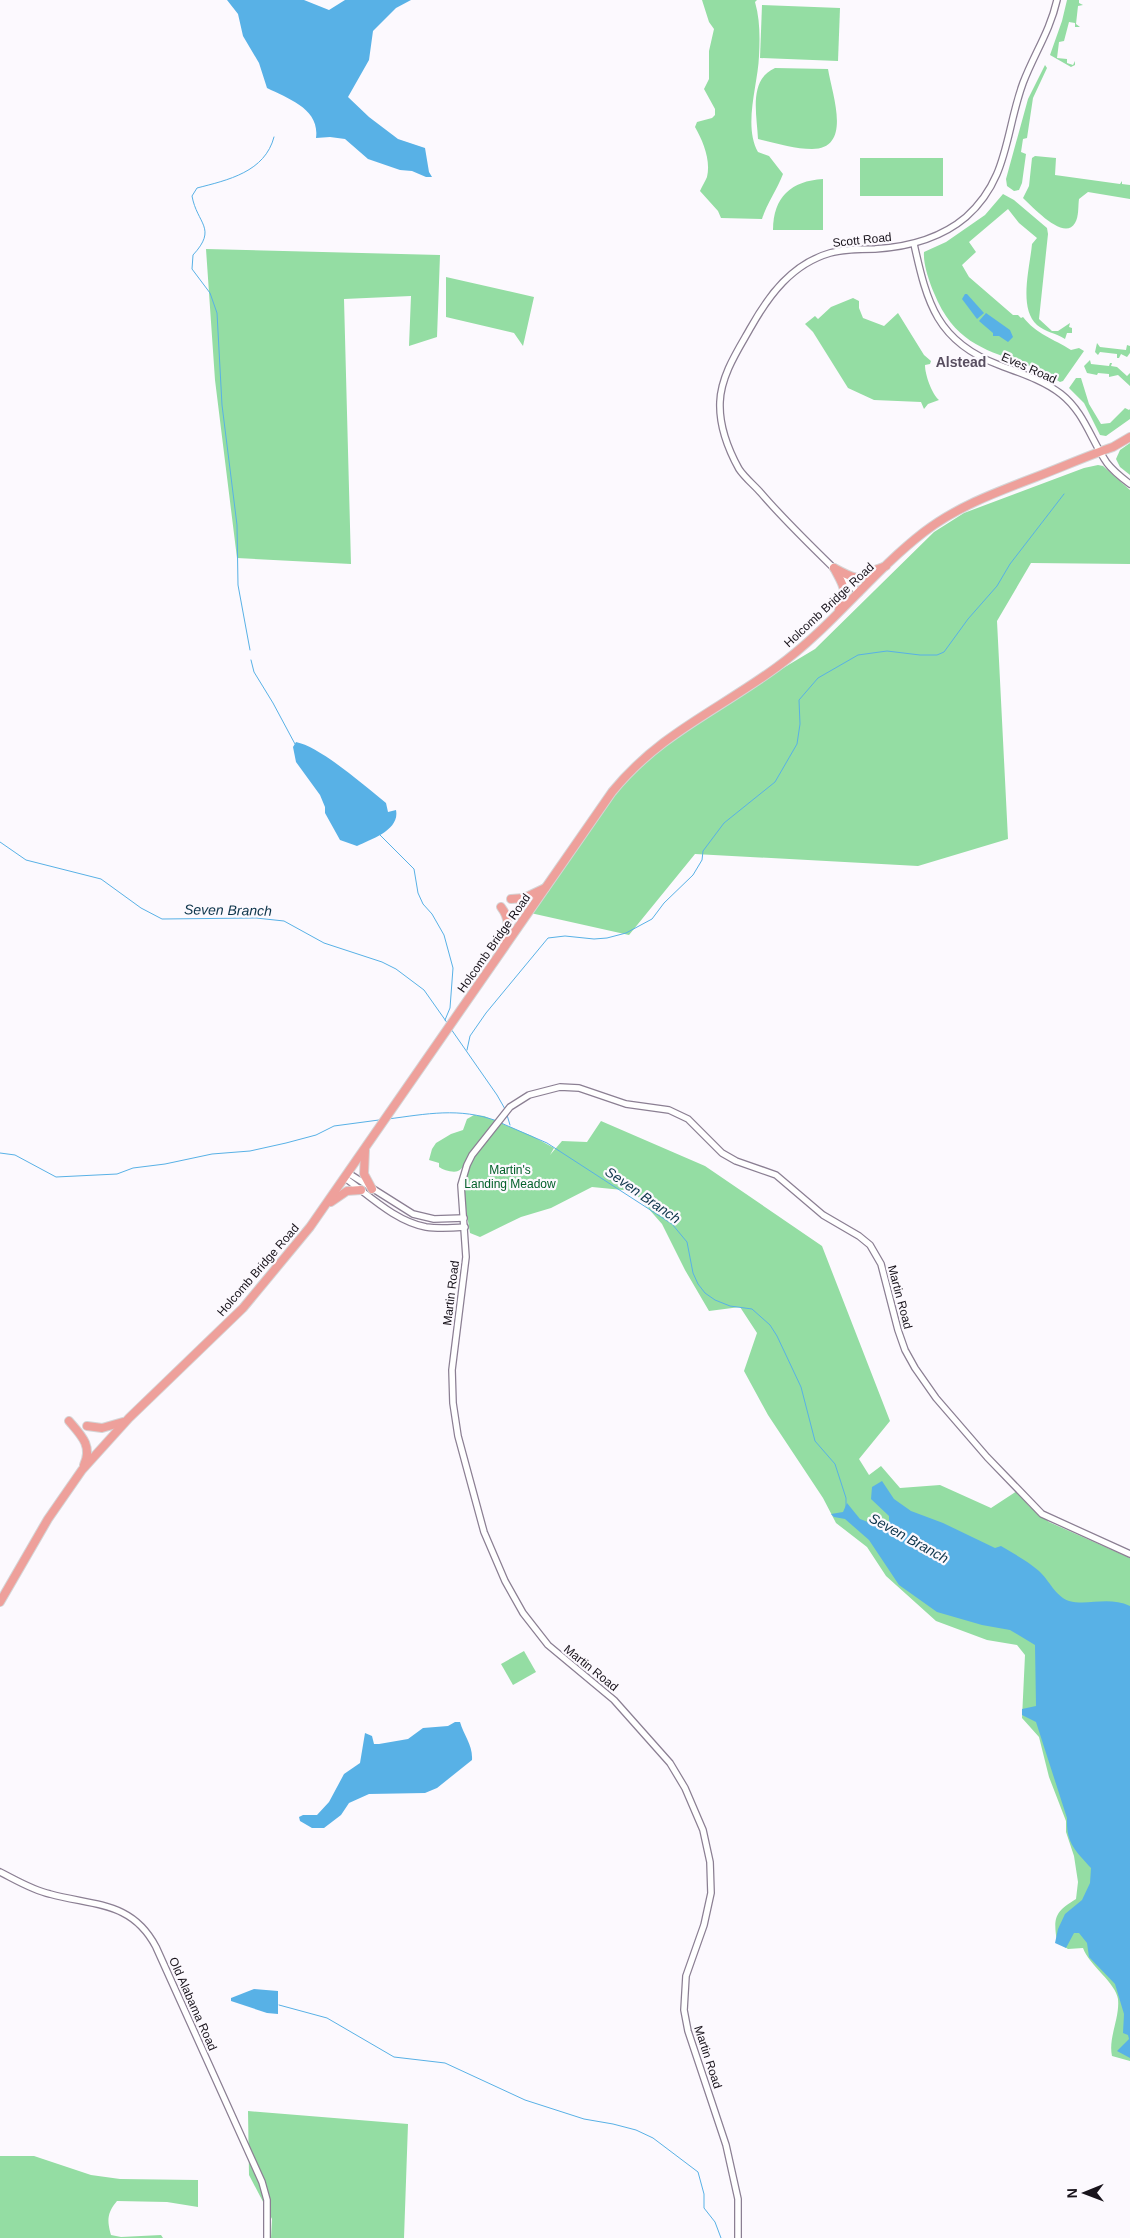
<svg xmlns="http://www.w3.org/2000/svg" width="1130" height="2238" font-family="Helvetica,sans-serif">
	<rect width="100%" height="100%" fill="#fcf9fe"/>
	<!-- green -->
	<g fill="#94dda3">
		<path d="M702 0H757L755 2C760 19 760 38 759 56 758 85 743 125 758 152L769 156 783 174C777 190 767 203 762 219L721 218 718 211 700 191C702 186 705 182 707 177 711 160 703 141 695 127L697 122 712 118 715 115V109L704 89 709 79V51L714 29 709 22Z"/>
		<path d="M1067 0H1079V3L1083 5 1078 6 1076 24 1080 27H1075V23L1069 22 1064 41 1059 42 1057 58 1067 59V63L1073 65 1075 61V65L1071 67 1050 55 1062 21Z"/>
		<path d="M762 5 840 8 838 61 760 58Z"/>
		<path d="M1045 65 1047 68 1033 98 1027 138 1023 139 1021 152 1026 154 1022 183 1019 190 1014 191 1007 186 1006 179 1028 99Z"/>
		<path d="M775 68 828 69C832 94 853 149 812 149 795 149 775 143 758 139 757 115 748 80 775 68Z"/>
		<path d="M1035 156 1056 158 1055 175 1120 184 1122 181V184L1130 185V199L1088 192 1079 199C1078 206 1079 217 1075 223 1064 242 1032 206 1023 198L1029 186 1032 158Z"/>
		<rect x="860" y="158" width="83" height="38"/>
		<path d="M823 179V230H773C773 197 791 181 823 179Z"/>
		<path d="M1003 194 1014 200 1047 228 1048 234 1039 319 1052 331H1058L1070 323 1069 327 1072 328V333H1067L1065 339C1056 333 1045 332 1037 325 1018 308 1030 267 1032 244L1037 238 1019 223 1008 209 969 242 976 252 962 265 969 277 1013 315H1018L1021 318 1023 317C1036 334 1054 339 1071 350L1079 348 1084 351 1063 381 1060 382C1009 349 961 360 934 293 929 281 923 264 924 252L946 242 985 215Z"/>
		<path d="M206 249 440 255 437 337 409 346 411 296 344 299 351 564 237 558 215 380Z"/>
		<path d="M446 277 534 297 523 346 514 333 446 317Z"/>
		<path d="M853 298 859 301V308L863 318 884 326 898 313 924 355 931 361 930 364 925 365C925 375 932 394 939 400L928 404 924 409 921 402 874 400 848 388 813 332 805 324 815 316 818 319 831 307Z"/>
		<path d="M1097 343 1100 347 1126 350 1127 345 1130 346V353L1127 357 1121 354 1119 358H1117V354L1100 352 1098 355 1095 352Z"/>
		<path d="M1090 360 1091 364 1109 366 1110 363H1112L1111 366 1117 367 1127 376 1130 373V386L1118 375 1109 377V374L1098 373 1097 375 1087 373 1084 366Z"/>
		<path d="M1076 378H1081L1089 404 1101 424 1110 423 1125 408 1129 410 1130 409V419L1106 436 1100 435 1084 403 1069 388Z"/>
		<path d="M1130 443V475L1120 467 1116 459 1120 450Z"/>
		<path d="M1098 465 1103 466 1130 490V564L1031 563 997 621 1008 839 918 866 695 854 629 935 526 912 613 792 644 753 718 711V707L815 649 934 532 964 513 1084 468Z"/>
		<path d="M474 1115 484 1116 496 1121C490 1131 467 1167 458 1171 453 1173 443 1170 439 1167V1163L429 1160 432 1149 436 1143 451 1134 463 1130 467 1119Z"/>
		<path d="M601 1121 705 1166 822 1246 890 1421 859 1459 869 1475 881 1466 900 1488 940 1485 991 1508 1017 1491 1029 1506 1049 1522 1130 1558V2061L1112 2056C1108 2038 1120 2018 1118 1999 1116 1983 1089 1965 1083 1948L1068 1949 1057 1942C1053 1917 1055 1912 1076 1899L1078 1882 1074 1856 1066 1832V1821L1049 1777 1039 1737 1022 1718 1025 1655 1017 1645 987 1640 936 1621 886 1576 867 1547 836 1523 823 1498 768 1415 744 1371 757 1333 740 1307 709 1311 685 1270 662 1224 633 1191 592 1187 551 1208 521 1217 480 1237 470 1233C467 1212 459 1184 469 1164 476 1149 489 1136 498 1122L532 1136 554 1148 550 1155 562 1141 587 1142Z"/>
		<path d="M524 1651 536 1672 513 1685 501 1664Z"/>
		<path d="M248 2111 408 2124 404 2238H271L272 2219 249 2175Z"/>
		<path d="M0 2156H34L91 2175 120 2179 198 2180V2207L167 2202 117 2201C107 2213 107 2220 111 2235L121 2237 161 2235 163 2238H0Z"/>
	</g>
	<!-- water -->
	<g fill="#58b1e6">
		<path d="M227 0H304L329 10 345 0H411L396 8 373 31 369 60 348 97 369 117 398 139 425 148 429 172 432 177H426L412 171 400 170 368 159 345 139 330 137 316 138C320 109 289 99 267 88L259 63 243 36 238 14Z"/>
		<path d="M965 294H967L984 313 977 319 962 299Z"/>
		<path d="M986 313 1010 330 1013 337 1008 342 999 336H993V333L979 321Z"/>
		<path d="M296 742C321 747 366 787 386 803L388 812 396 810C400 830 372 839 357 846L340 840 325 813V807L320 795 296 762 293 747Z"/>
		<path d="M882 1481 894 1499 911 1511 943 1523 995 1548 1001 1546C1014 1554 1028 1561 1039 1571 1050 1581 1055 1596 1069 1601 1088 1606 1108 1596 1130 1606V2058L1117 2051 1129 2039 1128 2035 1123 2033 1124 2014 1115 1984 1089 1957 1087 1943 1079 1933H1074L1066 1948 1055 1943 1058 1929 1065 1914 1082 1900 1090 1883 1091 1868C1075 1850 1066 1843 1067 1818L1036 1722 1022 1715V1709L1036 1706 1035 1645 1010 1630 982 1625 937 1612 899 1585 869 1540 845 1519 834 1517 831 1514 843 1512 847 1503 860 1519 884 1528 889 1525V1516L871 1499 872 1487Z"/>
		<path d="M455 1722H460C464 1736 473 1745 472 1760L437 1788 425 1793 369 1794 349 1803 341 1815 324 1828H312L300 1821 299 1817 303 1815H317L329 1802 344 1774 360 1763 365 1733 372 1736 374 1744H379L408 1739 423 1728 448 1726Z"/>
		<path d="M254 1989 278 1991V2014L267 2013 231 2001V1998Z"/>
	</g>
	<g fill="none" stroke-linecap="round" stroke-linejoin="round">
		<!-- stream -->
		<g stroke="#58b1e6" stroke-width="1">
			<path d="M250 650 238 585 237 525 222 405 217 313 210 293 192 269 193 255C218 228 197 224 192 196L197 188C228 180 265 172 274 137"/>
			<path d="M251 660 254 672 273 703 295 744"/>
			<path d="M380 835 414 869 418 893 423 904 432 914 444 935 453 968 450 1008 445 1020"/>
			<path d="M0 842 26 860 101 879 141 908 162 919 256 918 284 921 324 943 382 962 396 969 424 990 448 1024"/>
			<path d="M451 1029 497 1095 505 1109"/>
			<path d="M467 1050 470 1036 486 1013 548 938 565 936 594 939 607 938 626 933 652 919 664 903 693 875 702 860 703 851 724 823 775 782 797 744 800 724 799 700 818 678 858 655 887 651 920 655H937L944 652 968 619 997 586 1010 564 1064 494"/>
			<path d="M507 1115 510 1125"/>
			<path d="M388 1119C427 1114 459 1107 497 1121"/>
			<path d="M501 1123 547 1143 672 1224 687 1242 693 1273 698 1284 705 1293 715 1300 730 1306 752 1309 770 1325 777 1336 801 1387 815 1441 835 1464 846 1498V1507"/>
			<path d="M0 1153 15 1155 56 1177 117 1174 133 1168 165 1164 212 1154 250 1151 286 1143 316 1135 334 1126 379 1120"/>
			<path d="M279 2005 327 2018 394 2057 445 2063 525 2100 584 2119 613 2124 636 2130 653 2138 698 2172 704 2194V2208L715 2222 721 2238"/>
		</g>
		<defs>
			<g id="tertiary">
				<path d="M914 244C927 303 937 342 999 365 1020 373 1043 380 1061 394 1084 412 1091 440 1107 463 1113 471 1122 478 1130 484"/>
				<path d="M859 593C826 560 791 528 761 493 754 485 745 478 739 469 728 449 719 425 720 402 721 375 738 350 751 327 769 295 792 264 830 253 844 249 860 249 875 249 908 247 940 239 966 217 1009 179 1005 132 1023 83 1034 54 1050 31 1057 0"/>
				<path d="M348 1173 413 1214 434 1219 464 1218"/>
				<path d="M345 1178C370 1196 395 1221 426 1227 439 1229 452 1228 465 1227"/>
				<path d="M0 1872C16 1880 32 1890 50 1894 94 1906 132 1901 156 1947L262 2182 267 2200V2238"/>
				<path d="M738 2238V2199L726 2145 688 2031 684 2010 686 1976 704 1925 711 1893 710 1862 703 1830 685 1788 670 1763 614 1700 548 1645 523 1613 505 1581 484 1532 458 1436 453 1403 452 1370 466 1257 461 1185 467 1165 472 1155 510 1107 529 1095 560 1087 579 1088 626 1104 669 1110 688 1119 722 1153 736 1161 776 1175 823 1215 859 1236 870 1245 881 1264 898 1330 905 1350 915 1368 936 1398 987 1457 1042 1514 1130 1554"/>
			</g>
			<g id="primary">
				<path d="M834 568C867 586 856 575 886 566"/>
				<path d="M834 568C844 587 848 589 839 610"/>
				<path d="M511 899 524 898 545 888"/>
				<path d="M501 907C511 920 508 930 504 944"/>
				<path d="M365 1150 364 1174 372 1189"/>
				<path d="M331 1202 347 1191 361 1190"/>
				<path d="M69 1421C81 1435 93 1446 84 1465"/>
				<path d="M87 1426 102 1428 123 1422"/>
				<path d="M0 1602 48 1519 82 1470 129 1418 243 1308 310 1227 612 792C659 734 717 711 777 667 831 628 871 573 924 532 958 506 997 492 1036 477 1062 467 1087 456 1113 447L1130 437"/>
			</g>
		</defs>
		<!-- tertiary casing -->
		<use href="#tertiary" stroke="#8b7f93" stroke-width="8"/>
		<!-- primary casing -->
		<use href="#primary" stroke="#d5d5d6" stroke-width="10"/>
		<!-- tertiary -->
		<use href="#tertiary" stroke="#fff" stroke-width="5.5"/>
		<!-- primary -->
		<use href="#primary" stroke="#eea09b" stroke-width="8"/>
	</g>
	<g text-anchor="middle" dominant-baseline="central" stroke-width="4.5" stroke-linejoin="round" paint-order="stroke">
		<!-- street labels -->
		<g font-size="12" fill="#18131b" stroke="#fcf9fe">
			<text transform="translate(862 240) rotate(-6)">Scott Road</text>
			<text transform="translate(1029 368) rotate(24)">Eves Road</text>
			<text transform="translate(829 605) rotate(-43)">Holcomb Bridge Road</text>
			<text transform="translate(494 943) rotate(-55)">Holcomb Bridge Road</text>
			<text transform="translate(258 1270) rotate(-49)">Holcomb Bridge Road</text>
			<text transform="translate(451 1293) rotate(-83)">Martin Road</text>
			<text transform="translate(900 1297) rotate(75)">Martin Road</text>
			<text transform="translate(591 1668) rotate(39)">Martin Road</text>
			<text transform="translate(193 2004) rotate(66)">Old Alabama Road</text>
			<text transform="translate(708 2057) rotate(72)">Martin Road</text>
		</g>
		<!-- park labels -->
		<g font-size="12" fill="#03602a" stroke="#fcf9fe">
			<text x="510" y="1170">Martin's<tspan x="510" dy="14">Landing Meadow</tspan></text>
		</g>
		<!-- neighbourhood labels -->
		<g font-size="14" font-weight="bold" fill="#584e60" stroke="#fcf9fe">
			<text x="961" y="362">Alstead</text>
		</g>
		<!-- water labels -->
		<g font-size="14" font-style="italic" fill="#0e354b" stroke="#fcf9fe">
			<text transform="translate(228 910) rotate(1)">Seven Branch</text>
			<text transform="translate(643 1195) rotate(35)">Seven Branch</text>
			<text transform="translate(909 1538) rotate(29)">Seven Branch</text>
		</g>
	</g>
	<!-- north arrow -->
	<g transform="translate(1085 2193) rotate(269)" stroke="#fcf9fe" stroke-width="4" paint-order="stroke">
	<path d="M0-4L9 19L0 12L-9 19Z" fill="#18131b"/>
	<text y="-8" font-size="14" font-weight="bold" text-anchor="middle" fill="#18131b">N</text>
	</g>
</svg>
